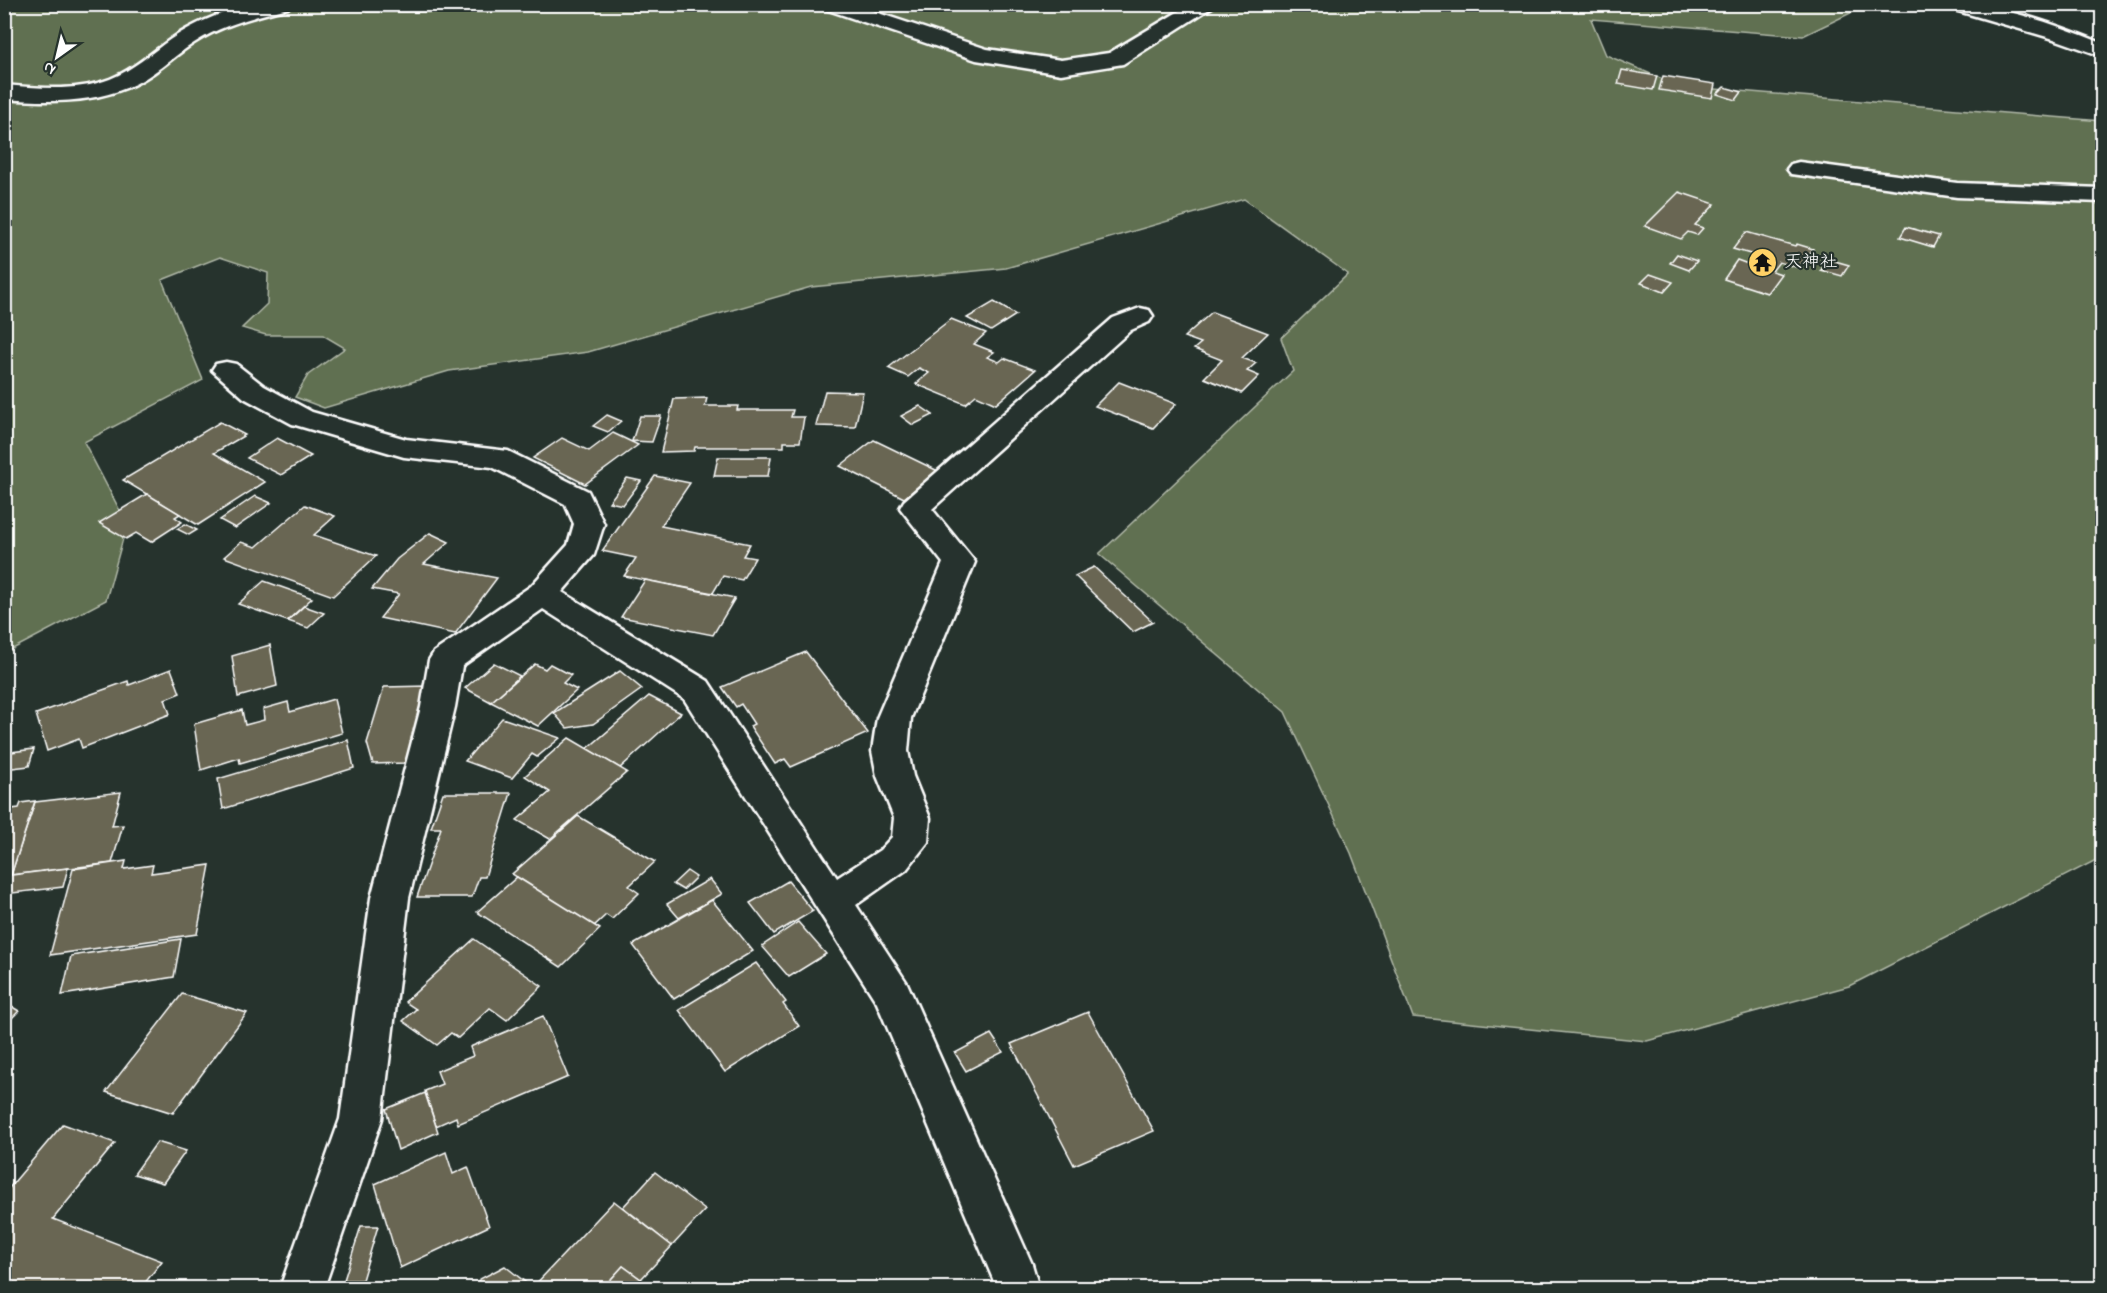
<svg xmlns="http://www.w3.org/2000/svg" width="2107" height="1293" font-family="'Indie Flower','Klee One',sans-serif">
	<rect width="100%" height="100%" fill="#26332d"/>
	<filter id="ink" filterUnits="userSpaceOnUse"><feTurbulence type="fractalNoise" baseFrequency=".0167" numOctaves="2"/><feDisplacementMap in="SourceGraphic" scale="12" xChannelSelector="R" yChannelSelector="G"/><feConvolveMatrix kernelMatrix="1 2 1 2 8 2 1 2 1" color-interpolation-filters="sRGB"/></filter>
	<g filter="url(#ink)">
		<!-- green -->
		<path fill="#617051" stroke="#b0b8a8" stroke-width="1.5" d="M5 5H1867L1803 36 1591 19 1606 55 1679 86 2102 121V857L1849 986 1647 1041 1413 1017 1351 853 1285 712 1099 554 1293 371 1281 338 1348 274 1244 199 1006 268 811 287 588 352 449 371 324 408 295 397 308 375 345 348 323 335H266L242 328 267 304 268 273 220 257 162 280 203 380 84 442 127 524 106 600 5 653Z"/>
		<!-- building -->
		<g fill="#696652" stroke="#fff" stroke-width="1.5">
			<path d="M1622 70 1657 76 1653 90 1618 84Z"/>
			<path d="M1663 76 1715 84 1712 98 1659 90Z"/>
			<path d="M1724 87 1742 92 1736 100 1717 94Z"/>
			<path d="M1679 192 1715 204 1695 225 1703 228 1697 235 1688 232 1681 239 1645 226Z"/>
			<path d="M1906 227 1939 236 1933 247 1900 237Z"/>
			<path d="M1746 232 1795 246 1797 244 1813 249 1799 268 1779 262 1772 271 1781 274 1767 293 1724 279 1737 260 1748 264 1754 255 1733 249Z"/>
			<path d="M1677 254 1697 261 1689 270 1670 263Z"/>
			<path d="M1828 259 1849 265 1842 276 1821 270Z"/>
			<path d="M1650 274 1673 282 1664 292 1641 283Z"/>
			<path d="M994 302 1016 315 991 331 967 318Z"/>
			<path d="M1212 312 1268 333 1242 358 1256 363 1247 371 1259 376 1242 393 1204 378 1222 360 1194 349 1201 343 1184 337Z"/>
			<path d="M951 319 986 333 974 344 994 352 987 357 999 362 1004 358 1035 370 996 404 976 395 965 404 916 384 929 373 919 368 908 377 888 368Z"/>
			<path d="M1119 382 1176 404 1153 428 1095 406Z"/>
			<path d="M825 391 863 392 855 427 816 426Z"/>
			<path d="M707 398 705 406H738L737 410H793L791 417H804L800 442H784V447H695L694 451 661 452 674 399Z"/>
			<path d="M920 406 933 415 913 425 901 416Z"/>
			<path d="M607 415 621 421 608 432 593 426Z"/>
			<path d="M640 416H661L652 442 632 441Z"/>
			<path d="M220 422 245 435 214 453 265 482 198 525 123 480Z"/>
			<path d="M613 433 638 445 585 484 533 458 562 438 589 451Z"/>
			<path d="M277 438 311 456 281 475 247 458Z"/>
			<path d="M874 440 938 471 904 498 840 466Z"/>
			<path d="M718 457H771L768 476H714Z"/>
			<path d="M655 476 690 483 661 526 750 544 743 556 755 558 742 580 723 576 713 593 624 576 636 558 602 551Z"/>
			<path d="M627 478 641 481 623 505 609 502Z"/>
			<path d="M147 494 180 514 175 517 182 522 151 542 136 533 126 539 99 523Z"/>
			<path d="M255 496 271 503 235 528 220 520Z"/>
			<path d="M305 505 335 516 314 535 376 556 333 596 224 557 241 542 256 547Z"/>
			<path d="M185 524 197 530 189 535 177 529Z"/>
			<path d="M430 533 449 542 424 564 497 578 455 634 380 618 399 594 372 589 397 559Z"/>
			<path d="M1094 567 1153 622 1133 632 1075 576Z"/>
			<path d="M645 580 735 598 713 635 621 617Z"/>
			<path d="M264 581 312 598 287 621 238 604Z"/>
			<path d="M304 606 324 613 308 628 288 621Z"/>
			<path d="M270 645 277 686 238 697 232 656Z"/>
			<path d="M806 652 868 733 791 767 785 759 775 764 750 726 754 724 741 704 736 707 722 687Z"/>
			<path d="M494 663 520 676 491 702 465 688Z"/>
			<path d="M535 664 545 669 550 664 571 675 563 683 577 690 538 726 491 702Z"/>
			<path d="M171 669 180 693 165 699 170 714 82 748 79 739 47 751 36 714 128 681 129 685Z"/>
			<path d="M620 671 642 689 593 724 567 728 554 713Z"/>
			<path d="M428 686 405 763 373 764 367 743 384 687Z"/>
			<path d="M649 696 681 713 620 768 587 749Z"/>
			<path d="M334 699 342 733 240 763 239 758 201 770 194 724 242 710 245 725 264 720 263 709 288 702 290 712Z"/>
			<path d="M502 718 560 738 537 757 532 754 512 778 465 761Z"/>
			<path d="M569 738 627 772 550 839 517 820 550 792 525 776Z"/>
			<path d="M348 740 354 768 223 809 218 779Z"/>
			<path d="M34 749 29 766 4 769V753Z"/>
			<path d="M121 792 112 826 123 825 112 863 11 875 35 802Z"/>
			<path d="M443 793H511L485 877H479L472 897H417L441 828H431Z"/>
			<path d="M35 801 11 875 68 868 63 887 4 894V810L19 808 21 803Z"/>
			<path d="M578 816 655 862 629 886 639 893 612 919 606 915 594 926 512 874Z"/>
			<path d="M126 861 124 869 153 865 151 873 210 865 197 934 50 955 73 869Z"/>
			<path d="M687 871 696 877 683 890 673 884Z"/>
			<path d="M517 877 600 929 561 967 477 912Z"/>
			<path d="M710 879 722 894 679 918 667 904Z"/>
			<path d="M788 881 813 911 774 934 750 903Z"/>
			<path d="M712 900 753 951 674 999 633 945Z"/>
			<path d="M798 922 826 954 789 977 762 946Z"/>
			<path d="M181 939 174 977 62 995 71 956Z"/>
			<path d="M474 939 542 986 507 1020 490 1008 458 1038 451 1033 437 1045 403 1021 416 1009 405 1002Z"/>
			<path d="M756 963 786 1002 783 1004 799 1026 725 1072 679 1010Z"/>
			<path d="M182 994 247 1013 173 1113 106 1092Z"/>
			<path d="M4 1002 19 1011 4 1026Z"/>
			<path d="M1088 1012 1154 1131 1074 1165 1011 1044Z"/>
			<path d="M543 1016 568 1077 458 1124 456 1117 436 1126 425 1091 442 1084 437 1071 473 1056 470 1047Z"/>
			<path d="M991 1034 1003 1052 966 1071 955 1053Z"/>
			<path d="M425 1093 438 1132 398 1150 386 1109Z"/>
			<path d="M63 1124 115 1143 53 1219 162 1261 141 1288H4V1194Z"/>
			<path d="M157 1142 186 1151 163 1183 134 1174Z"/>
			<path d="M446 1152 453 1174 468 1167 489 1226 400 1268 375 1184Z"/>
			<path d="M655 1172 705 1210 672 1246 623 1207Z"/>
			<path d="M614 1201 672 1246 641 1279 623 1266 603 1288H532Z"/>
			<path d="M361 1226H378L362 1280H344Z"/>
			<path d="M505 1266 530 1286 527 1288H471L480 1279Z"/>
			<path d="M623 1266 653 1288H603Z"/>
		</g>
		<g fill="none" stroke-linecap="round" stroke-linejoin="round">
			<defs>
				<g id="minor">
					<path d="M251 4H291L288 8C255 17 223 24 194 43 172 57 152 78 126 88 88 104 45 102 4 99V85C39 88 77 92 110 79 133 70 151 53 171 39 196 22 223 12 251 4Z"/>
					<path d="M357 4H529L519 10H367Z"/>
					<path d="M819 4H851L987 49 1061 60 1109 53 1191 4H1217L1123 64 1061 74 976 60 822 8Z"/>
					<path d="M1945 4C1999 4 2052 23 2102 43V56L2054 39 1948 8Z"/>
					<path d="M1799 162 1957 183 2102 188V202L1957 197 1791 174 1787 169 1791 164Z"/>
					<path d="M1140 308 1149 310 1153 316 1149 322 1131 330 932 509 975 562 911 718 908 751 913 776 930 818 928 842 906 870 856 905 907 983 1032 1264 1039 1288H995L993 1279 877 1003 684 699 543 609 462 666 455 707 409 898 382 1119 324 1288H280L340 1119 371 898 421 707 429 660 434 652 531 586 568 545 574 524 565 504 492 467 404 457 292 424 244 398 212 370 216 364 226 362 236 364 264 386 312 412 406 439 508 451 588 491 604 524 594 555 562 592 708 681 837 878 880 850 892 837 894 818 877 776 872 751 877 718 943 563 900 508 904 501 1113 318Z"/>
				</g>
			</defs>
			<!-- minor casing -->
			<use href="#minor" stroke="#fff" stroke-width="5"/>
			<!-- minor -->
			<use href="#minor" fill="#26332d" fill-rule="evenodd"/>
		</g>
	</g>
	<!-- icons -->
	<defs>
		<symbol id="temple-disc" viewBox="-11 -11 22 22"><circle r="9.5" fill="#ffd166" stroke="#26332d"/><path d="M0-6L5-2H3V0L6.5 2.5H4V6H1.5V3h-3V6H-4V2.5H-6.5L-3 0V-2H-5Z" fill="#111"/></symbol>
	</defs>
	<g fill-rule="evenodd">
		<use href="#temple-disc" x="1746" y="246" width="33" height="33"/>
	</g>
	<g text-anchor="middle" dominant-baseline="central" stroke-width="4.5" stroke-linejoin="round" paint-order="stroke">
		<!-- far-poi labels -->
		<g font-size="18" fill="#fff" stroke="#26332d" text-anchor="start">
			<text x="1784" y="263">天神社</text>
		</g>
	</g>
	<!-- margin -->
	<rect width="2107" height="1293" fill="none" stroke="#26332d" stroke-width="24"/>
	<rect x="12" y="12" width="2083" height="1269" fill="none" stroke="#fff" stroke-width="2" filter="url(#ink)"/>
	<!-- north arrow -->
	<g transform="translate(57 57) rotate(214)" stroke="#26332d" stroke-width="4.5" paint-order="stroke">
	<path d="M0-4.5L10 22L0 15L-10 22Z" fill="#ffffff"/>
	<text y="-9" font-size="16" font-weight="bold" text-anchor="middle" fill="#ffffff">N</text>
	</g>
</svg>
